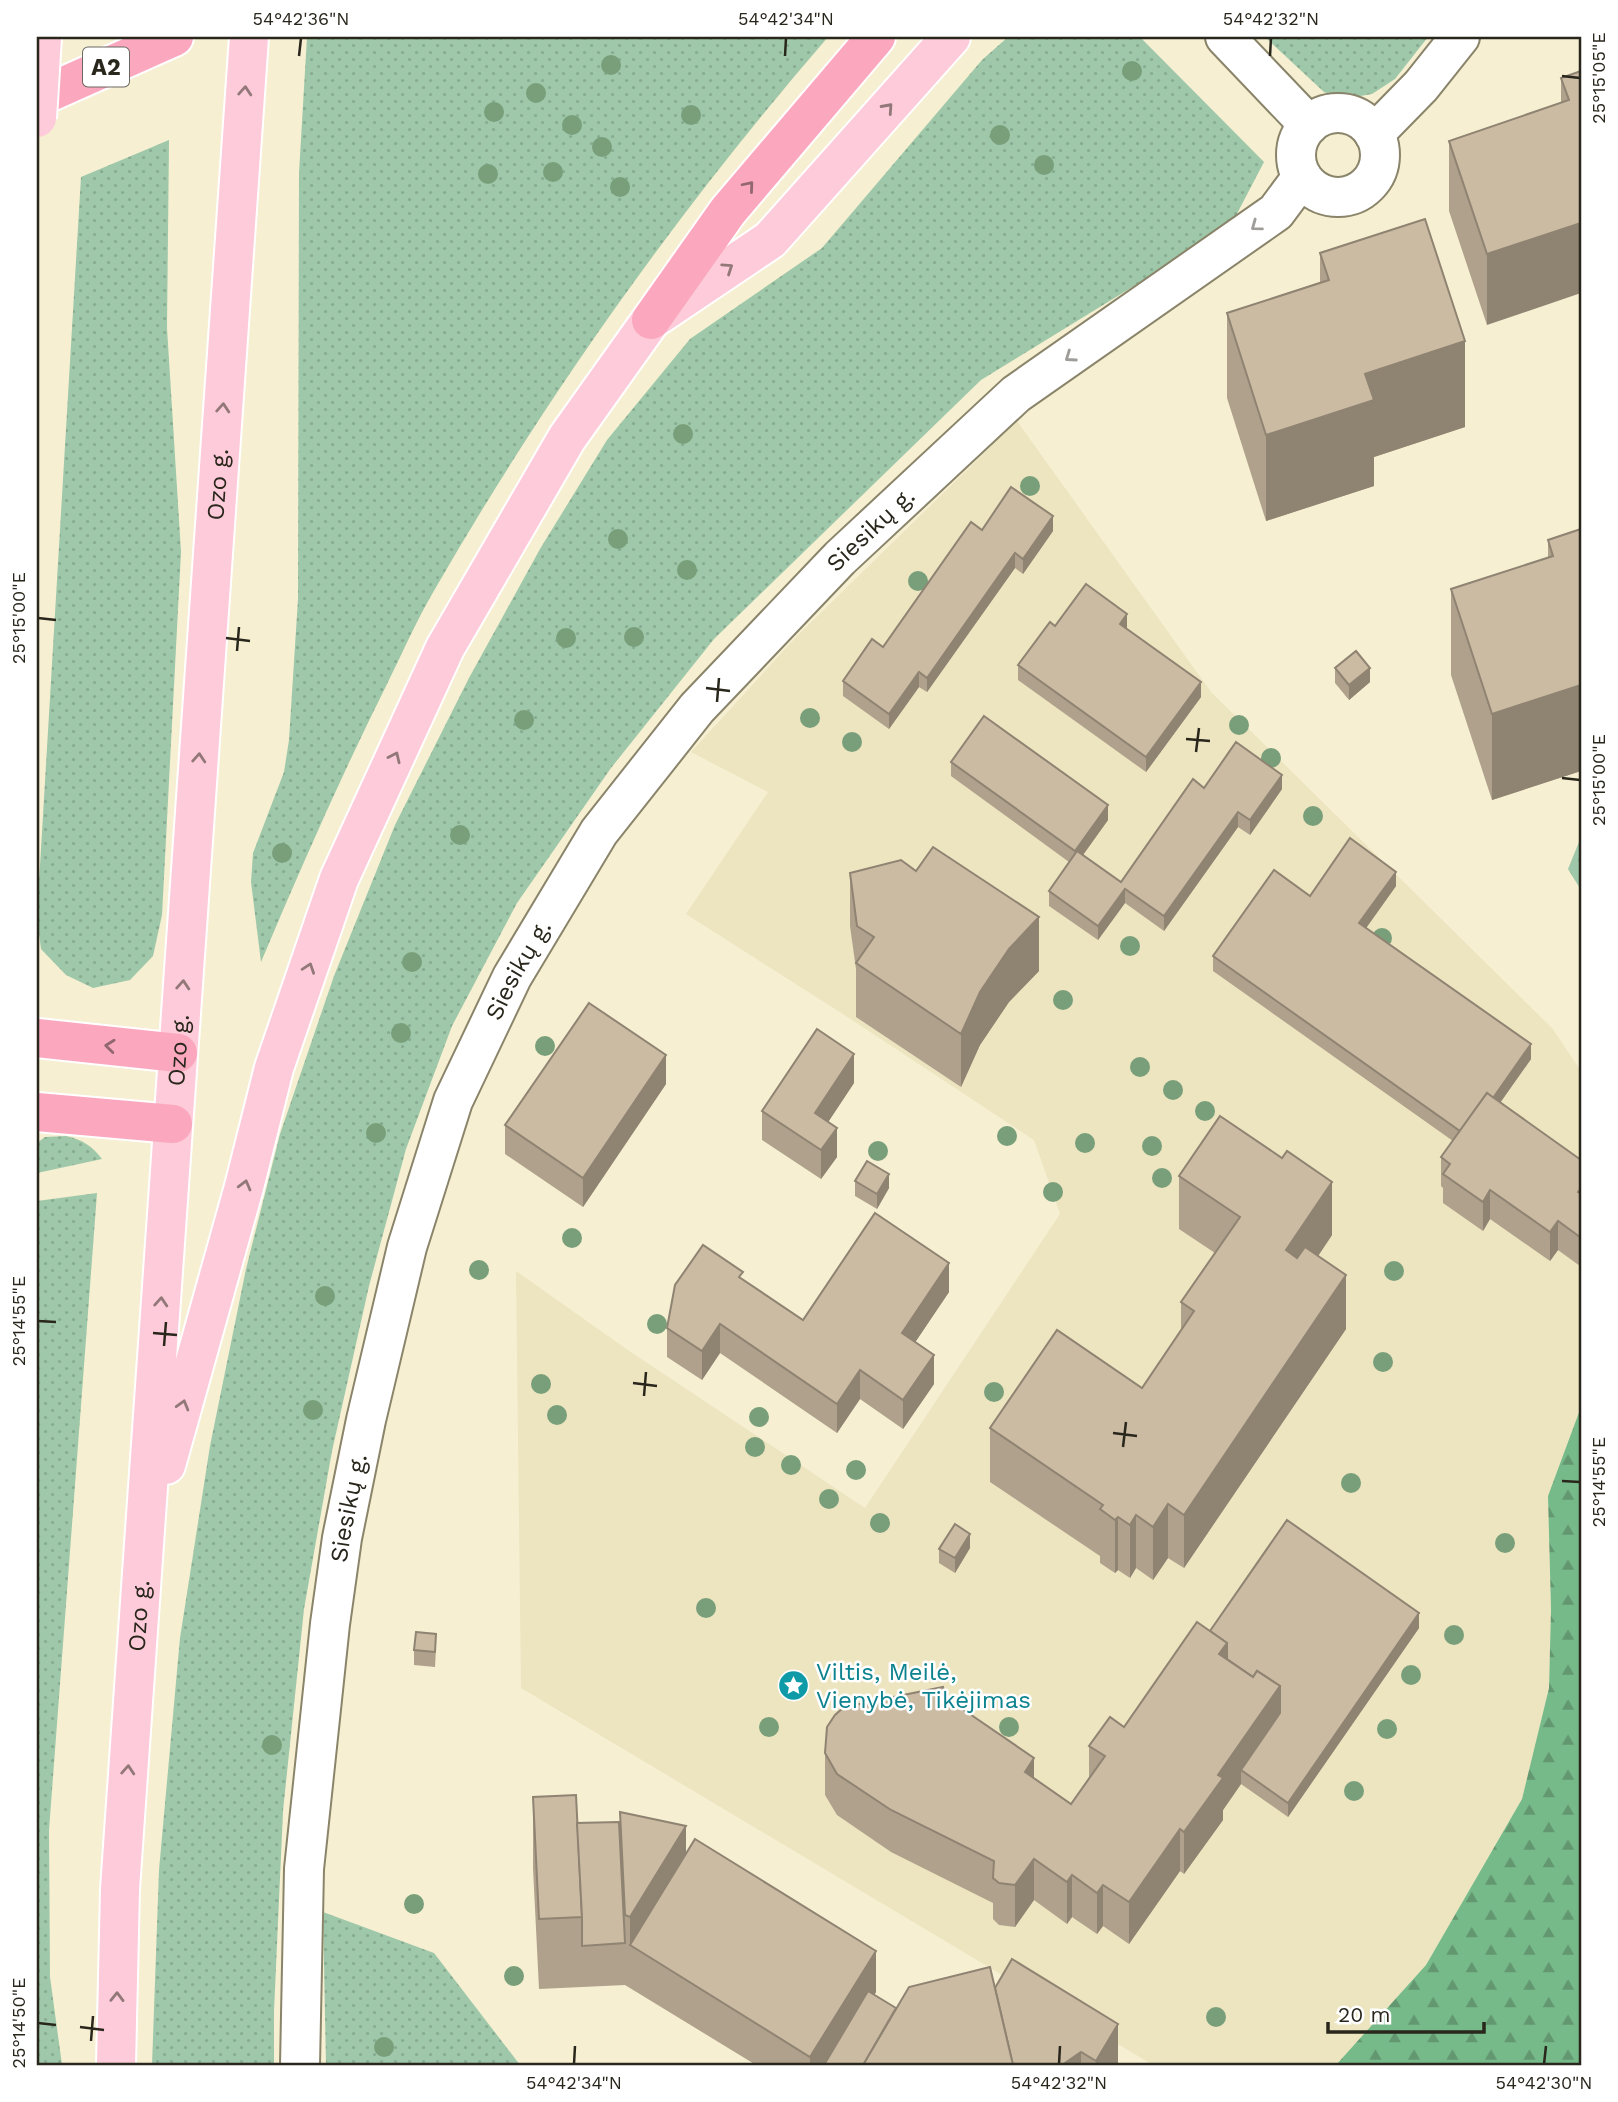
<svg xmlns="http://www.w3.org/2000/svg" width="1618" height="2102" font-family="'Work Sans',sans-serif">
	<defs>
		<pattern id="grass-dots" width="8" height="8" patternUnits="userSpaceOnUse" patternTransform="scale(1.75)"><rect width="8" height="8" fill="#9ec8a9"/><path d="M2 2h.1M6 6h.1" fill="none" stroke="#88ac91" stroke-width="1.8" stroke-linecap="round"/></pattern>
		<pattern id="forest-firs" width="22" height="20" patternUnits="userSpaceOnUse" patternTransform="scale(1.75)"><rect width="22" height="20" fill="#77ba8a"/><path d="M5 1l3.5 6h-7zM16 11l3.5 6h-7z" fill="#629770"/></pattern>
		<pattern id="park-crowns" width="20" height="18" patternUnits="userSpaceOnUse" patternTransform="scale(1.75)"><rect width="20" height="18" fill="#9ec8a9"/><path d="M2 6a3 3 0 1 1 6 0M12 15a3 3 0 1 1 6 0" fill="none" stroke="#88ac91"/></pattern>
	</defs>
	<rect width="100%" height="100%" fill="#f6efd2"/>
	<!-- built -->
	<path fill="#ede4c0" d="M1017 421 1211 692 1552 1028 1581 1071V1407L1548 1496 1551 1609 1549 1688 1522 1799 1426 1965 1336 2065H1153L521 1688 516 1271 625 1348 865 1508 1060 1214 1034 1140 846 1016 686 914 768 792 691 752 798 635Z"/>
	<!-- grass -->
	<g fill="url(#grass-dots)">
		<path d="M307 37H828C680 208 548 393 435 589 417 619 403 652 388 682 342 774 301 867 261 962L251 882 253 853 284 772 289 740 298 599 299 173Z"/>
		<path d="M1008 37H1140L1264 162 1230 227 981 380 714 639 611 768 517 903 452 1026 406 1149 369 1286 332 1451 304 1609 283 1811 274 2011V2065H152L159 1870 180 1638 210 1446 246 1269 280 1134 334 976 395 825 469 678 540 549 607 440 690 339 822 248 982 60Z"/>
		<path d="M1265 37H1428L1395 79 1372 94 1343 99 1324 92Z"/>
		<path d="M169 140 167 328 181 552 162 915 153 956 130 980 93 988 66 975 41 949 37 916 81 177Z"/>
		<path d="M66 1136C83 1140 92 1146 102 1159L37 1173V1143L45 1137Z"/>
		<path d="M97 1193 49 1830 50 1977 62 2065H37V1201Z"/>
		<path d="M323 1912 434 1953 520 2065H326Z"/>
	</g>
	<!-- forest -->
	<path fill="url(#forest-firs)" d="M1581 1407V2065H1336L1426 1965 1522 1799 1549 1688 1551 1609 1548 1496Z"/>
	<!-- park -->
	<path fill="url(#park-crowns)" d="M1581 837V890L1568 869Z"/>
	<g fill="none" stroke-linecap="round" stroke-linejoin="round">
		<defs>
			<g id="minor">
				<path d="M1225 37 1309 125"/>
				<circle cx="1338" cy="155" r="42"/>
				<path d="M1374 134 1421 86 1460 37"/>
				<path id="s1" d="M300 2065 304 1869 330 1624 342 1538 366 1420 407 1247 453 1101 512 977 599 832 697 708 840 558 1016 394 1276 212 1302 177"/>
			</g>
			<g id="major">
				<path d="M166 1465 244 1187 274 1068 339 879 445 648 567 438 651 320 770 240 951 37"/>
				<path id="s2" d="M116 2065 120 1889 249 37"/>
			</g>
			<g id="highway">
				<path d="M37 98 174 37"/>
				<path d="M651 320 728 211 876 37"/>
				<path d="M37 1038 178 1053"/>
				<path d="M37 1112 173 1124"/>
			</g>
		</defs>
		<!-- minor casing -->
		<use href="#minor" stroke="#8a846a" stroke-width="42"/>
		<!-- major casing -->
		<use href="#major" stroke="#fff" stroke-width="42"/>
		<!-- highway casing -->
		<use href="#highway" stroke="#fff" stroke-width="42"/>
		<!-- minor -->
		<use href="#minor" stroke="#fff" stroke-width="38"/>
		<!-- major -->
		<use href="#major" stroke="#fdcbd9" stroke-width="38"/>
		<!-- highway -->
		<use href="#highway" stroke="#fba8bf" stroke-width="38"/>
		<defs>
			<path id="major-bridge" d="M37 118 42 37"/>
		</defs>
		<!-- major-bridge casing -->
		<use href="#major-bridge" stroke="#fff" stroke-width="42" stroke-linecap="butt"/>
		<!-- major-bridge -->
		<use href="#major-bridge" stroke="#fdcbd9" stroke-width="38"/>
	</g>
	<!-- trees -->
	<g fill="#789f7a">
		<circle cx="611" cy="65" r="10"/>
		<circle cx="1132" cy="71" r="10"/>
		<circle cx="536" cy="93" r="10"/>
		<circle cx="494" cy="112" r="10"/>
		<circle cx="691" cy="115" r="10"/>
		<circle cx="572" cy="125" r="10"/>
		<circle cx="1000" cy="135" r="10"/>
		<circle cx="602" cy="147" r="10"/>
		<circle cx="1044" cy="165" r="10"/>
		<circle cx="553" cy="172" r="10"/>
		<circle cx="488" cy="174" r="10"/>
		<circle cx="620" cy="187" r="10"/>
		<circle cx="683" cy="434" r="10"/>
		<circle cx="1030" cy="486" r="10"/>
		<circle cx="618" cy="539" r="10"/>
		<circle cx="687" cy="570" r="10"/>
		<circle cx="918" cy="581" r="10"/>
		<circle cx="634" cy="637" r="10"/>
		<circle cx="566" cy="638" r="10"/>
		<circle cx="810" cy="718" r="10"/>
		<circle cx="524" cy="720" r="10"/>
		<circle cx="1239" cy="725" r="10"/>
		<circle cx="852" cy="742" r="10"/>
		<circle cx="1271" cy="758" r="10"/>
		<circle cx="1313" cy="816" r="10"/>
		<circle cx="460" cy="835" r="10"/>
		<circle cx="282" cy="853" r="10"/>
		<circle cx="1382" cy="938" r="10"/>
		<circle cx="1130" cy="946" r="10"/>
		<circle cx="412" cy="962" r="10"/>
		<circle cx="1063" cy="1000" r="10"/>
		<circle cx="401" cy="1033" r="10"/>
		<circle cx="545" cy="1046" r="10"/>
		<circle cx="1140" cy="1067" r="10"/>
		<circle cx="1173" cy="1090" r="10"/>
		<circle cx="1205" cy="1111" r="10"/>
		<circle cx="376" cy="1133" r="10"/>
		<circle cx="1007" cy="1136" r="10"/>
		<circle cx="1085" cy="1143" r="10"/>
		<circle cx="1152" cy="1146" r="10"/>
		<circle cx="878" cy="1151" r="10"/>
		<circle cx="1162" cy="1178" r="10"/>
		<circle cx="1053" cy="1192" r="10"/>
		<circle cx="572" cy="1238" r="10"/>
		<circle cx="479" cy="1270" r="10"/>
		<circle cx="1394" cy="1271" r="10"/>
		<circle cx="325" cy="1296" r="10"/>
		<circle cx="657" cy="1324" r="10"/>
		<circle cx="1383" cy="1362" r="10"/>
		<circle cx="541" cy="1384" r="10"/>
		<circle cx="994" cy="1392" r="10"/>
		<circle cx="313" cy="1410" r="10"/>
		<circle cx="557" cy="1415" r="10"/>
		<circle cx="759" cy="1417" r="10"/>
		<circle cx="755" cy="1447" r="10"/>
		<circle cx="791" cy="1465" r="10"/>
		<circle cx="856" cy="1470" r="10"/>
		<circle cx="1351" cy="1483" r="10"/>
		<circle cx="829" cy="1499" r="10"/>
		<circle cx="880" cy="1523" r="10"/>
		<circle cx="1505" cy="1543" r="10"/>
		<circle cx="706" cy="1608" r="10"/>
		<circle cx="1454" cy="1635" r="10"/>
		<circle cx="1411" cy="1675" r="10"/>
		<circle cx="769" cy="1727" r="10"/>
		<circle cx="1009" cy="1727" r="10"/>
		<circle cx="1387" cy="1729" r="10"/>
		<circle cx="272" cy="1745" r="10"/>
		<circle cx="1354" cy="1791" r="10"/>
		<circle cx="414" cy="1904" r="10"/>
		<circle cx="514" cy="1976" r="10"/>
		<circle cx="1216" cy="2017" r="10"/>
		<circle cx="384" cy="2047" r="10"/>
	</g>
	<!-- wall -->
	<g fill="#afa18c">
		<path d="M1581 71 1487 325 1449 211V141L1561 103V78Z"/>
		<path d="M1320 253 1465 427 1374 457V486L1266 521 1227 398V313L1320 282Z"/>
		<path d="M1581 529V771L1492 800 1451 675V589L1548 558V540Z"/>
		<path d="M982 530 1053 531 1023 574 1015 568 927 692 919 687 889 729 843 696V681L883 647Z"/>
		<path d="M1055 626 1127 629 1201 697 1146 772 1018 680V665Z"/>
		<path d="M1335 668 1370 682 1349 700 1335 683Z"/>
		<path d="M951 762 1108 820 1083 855 1121 882 1204 788 1282 789 1250 835 1238 827 1164 931 1125 903 1098 940 1049 906V891L1069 862 951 776Z"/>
		<path d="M850 873 1039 971 1009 1002 980 1045 961 1087 856 1017V969L850 926Z"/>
		<path d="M1396 886 1366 928 1531 1059 1500 1103 1581 1160 1580 1266 1558 1250 1550 1261 1490 1219 1483 1231 1443 1203V1188L1441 1186V1157L1453 1141 1213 971V956L1310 896Z"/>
		<path d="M854 1083 828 1122 837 1157 821 1179 762 1140V1111Z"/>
		<path d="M666 1084 583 1207 505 1154V1125Z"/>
		<path d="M1179 1176 1332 1235 1318 1256 1346 1329 1184 1568 1168 1558 1153 1580 1136 1568 1130 1578 1118 1570 1115 1573 1100 1563V1556L990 1482V1428L1142 1388 1181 1331V1302L1215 1253 1179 1229Z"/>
		<path d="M855 1181 889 1188 877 1209 855 1196Z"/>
		<path d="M743 1279 803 1320 949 1292 915 1342 934 1384 903 1429 860 1399 837 1433 720 1353 702 1380 667 1357V1328Z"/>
		<path d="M970 1548 955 1573 939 1563V1549Z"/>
		<path d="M1419 1628 1288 1817 1241 1784 1223 1810V1820L1184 1874 1180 1871 1129 1944 1103 1926 1097 1934 1072 1917 1067 1924 1034 1900 1015 1927 999 1925 993 1919V1903L891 1852 837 1815 825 1795V1753L945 1697 1034 1778 1071 1804 1089 1778V1746L1124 1727 1210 1631Z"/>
		<path d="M436 1648 435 1667 414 1665V1650Z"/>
		<path d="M533 1797 577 1823 620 1835V1812L686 1855 876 1992 874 1995 896 2008 995 1988 1118 2065H756L625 1985 539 1989 533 1868Z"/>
	</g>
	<!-- shaded-wall -->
	<g fill="#8f8372">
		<path d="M1581 223V293L1487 325V254Z"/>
		<path d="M1465 341V427L1374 457V486L1266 521V435L1365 374Z"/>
		<path d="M1053 516V531L1023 574V559Z"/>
		<path d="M1015 553V568L927 692V678Z"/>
		<path d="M1127 614V629L1120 624Z"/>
		<path d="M1370 668V682L1349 700V685Z"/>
		<path d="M919 672V687L889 729V714Z"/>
		<path d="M1201 682V697L1146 772V757Z"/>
		<path d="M1581 685V771L1492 800V714Z"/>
		<path d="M1282 775V789L1250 835V820Z"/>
		<path d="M1108 805V820L1075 866V851Z"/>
		<path d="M1238 812V827L1164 931V916Z"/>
		<path d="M1396 872V886L1359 938V923Z"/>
		<path d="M1125 889V903L1098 940V926Z"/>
		<path d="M1039 917V971L1009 1002 980 1045 961 1087V1034L980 992 1009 949Z"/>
		<path d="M1531 1044V1059L1466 1151V1136Z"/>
		<path d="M854 1054V1083L815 1142V1113Z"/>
		<path d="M666 1055V1084L583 1207V1178Z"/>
		<path d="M837 1128V1157L821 1179V1150Z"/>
		<path d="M889 1174V1188L877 1209V1194Z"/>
		<path d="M1332 1182V1235L1286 1304V1250Z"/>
		<path d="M1490 1190V1219L1483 1231V1202Z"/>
		<path d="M1558 1221V1250L1550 1261V1232Z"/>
		<path d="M1581 1235V1264L1580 1266V1237Z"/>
		<path d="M949 1263V1292L902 1362V1333Z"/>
		<path d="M1346 1275V1329L1184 1568V1515Z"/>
		<path d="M720 1324V1353L702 1380V1351Z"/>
		<path d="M934 1355V1384L903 1429V1400Z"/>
		<path d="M860 1370V1399L837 1433V1404Z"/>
		<path d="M1168 1504V1558L1153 1580V1527Z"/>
		<path d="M1136 1515V1568L1130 1578V1525Z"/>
		<path d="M1118 1517V1570L1115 1573V1520Z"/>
		<path d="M970 1534V1548L955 1573V1558Z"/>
		<path d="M1419 1613V1628L1288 1817V1803Z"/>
		<path d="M1227 1643 1226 1685 1219 1654Z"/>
		<path d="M1280 1686V1728L1241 1770V1784L1223 1810V1820L1184 1874V1832L1218 1775Z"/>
		<path d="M1034 1758V1800L1025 1772Z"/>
		<path d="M686 1826V1897L630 1945V1917Z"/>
		<path d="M1180 1829V1871L1129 1944V1902Z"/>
		<path d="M1034 1859V1900L1015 1927V1885Z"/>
		<path d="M1072 1875V1917L1067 1924V1882Z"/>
		<path d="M1103 1885V1926L1097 1934V1893Z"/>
		<path d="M876 1951V1992L831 2065H810V2057Z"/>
		<path d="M1118 2024V2065H1096V2061Z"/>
		<path d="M1081 2052V2065H1062Z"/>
	</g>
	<!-- building -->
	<g fill="#ccbba3" stroke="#8f8372" stroke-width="2">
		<path d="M1581 71V223L1487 254 1449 141 1569 100 1561 78Z"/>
		<path d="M1425 219 1465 341 1365 374 1374 400 1266 435 1227 313 1329 280 1320 253Z"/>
		<path d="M1011 487 1053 516 1023 559 1015 553 927 678 919 672 889 714 843 681 872 639 883 647 971 522 982 530Z"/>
		<path d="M1581 529V685L1492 714 1451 589 1553 556 1548 540Z"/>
		<path d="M1086 584 1127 614 1120 624 1201 682 1146 757 1018 665 1050 622 1055 626Z"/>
		<path d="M1356 651 1370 668 1349 685 1335 668Z"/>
		<path d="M984 716 1108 805 1075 851 951 762Z"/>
		<path d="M1236 742 1282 775 1250 820 1238 812 1164 916 1125 889 1098 926 1049 891 1077 851 1121 882 1193 779 1204 788Z"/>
		<path d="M1350 838 1396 872 1359 923 1531 1044 1493 1098 1487 1093 1460 1131 1213 956 1274 870 1310 896Z"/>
		<path d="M933 847 1039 917 1009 949 980 992 961 1034 856 963 874 937 857 926 850 873 901 860 916 871Z"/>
		<path d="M589 1003 666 1055 583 1178 505 1125Z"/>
		<path d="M817 1029 854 1054 815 1113 837 1128 821 1150 762 1111Z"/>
		<path d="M1487 1093 1581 1160V1188L1578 1192 1581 1194V1235L1580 1237 1558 1221 1550 1232 1490 1190 1483 1202 1443 1174 1450 1164 1441 1157Z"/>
		<path d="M1220 1116 1282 1158 1287 1151 1332 1182 1286 1250 1297 1258 1305 1247 1346 1275 1184 1515 1168 1504 1153 1527 1136 1515 1130 1525 1118 1517 1115 1520 1100 1509 1103 1505 990 1428 1057 1330 1142 1388 1194 1311 1181 1302 1240 1217 1179 1176Z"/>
		<path d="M867 1161 889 1174 877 1194 855 1181Z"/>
		<path d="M875 1213 949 1263 902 1333 934 1355 903 1400 860 1370 837 1404 720 1324 702 1351 667 1328 675 1285 703 1245 743 1272 739 1277 803 1320Z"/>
		<path d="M1287 1520 1419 1613 1288 1803 1241 1770 1280 1713V1686L1257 1671 1253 1677 1227 1659V1643L1210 1631Z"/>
		<path d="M955 1524 970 1534 955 1558 939 1549Z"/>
		<path d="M1197 1622 1227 1643 1219 1654 1253 1677 1257 1671 1280 1686 1218 1775 1223 1778 1184 1832 1180 1829 1129 1902 1103 1885 1097 1893 1072 1875 1067 1882 1034 1859 1015 1885 999 1883 993 1878 994 1861 891 1810 837 1774 825 1753 827 1727 835 1715 844 1707 943 1687 945 1697 1034 1758 1025 1772 1071 1804 1105 1756 1089 1746 1110 1717 1124 1727Z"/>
		<path d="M416 1632 436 1634 435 1652 414 1650Z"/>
		<path d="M576 1795 582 1917 539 1919 533 1797Z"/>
		<path d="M620 1812 686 1826 630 1917 625 1915Z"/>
		<path d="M619 1822 625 1943 582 1946V1917L577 1823Z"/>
		<path d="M695 1839 876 1951 810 2057 630 1945Z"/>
		<path d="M1012 1959 1118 2024 1096 2061 1081 2052 1062 2065H1013L995 1988Z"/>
		<path d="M990 1967 1013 2065H863L909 1987Z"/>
		<path d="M868 1991 896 2008 863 2065H824Z"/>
	</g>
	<!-- one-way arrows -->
	<defs><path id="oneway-chevron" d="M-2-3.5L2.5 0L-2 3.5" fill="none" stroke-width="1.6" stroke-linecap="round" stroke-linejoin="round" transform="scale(1.75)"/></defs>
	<g stroke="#93787a">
		<use href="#oneway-chevron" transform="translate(245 91) rotate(-86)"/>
		<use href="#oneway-chevron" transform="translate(888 108) rotate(-48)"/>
		<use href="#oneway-chevron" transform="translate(728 268) rotate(-34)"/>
		<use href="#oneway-chevron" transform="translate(223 408) rotate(-86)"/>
		<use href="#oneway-chevron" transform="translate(395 757) rotate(-65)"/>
		<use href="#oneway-chevron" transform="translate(199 758) rotate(-86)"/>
		<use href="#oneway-chevron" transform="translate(309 968) rotate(-71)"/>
		<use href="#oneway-chevron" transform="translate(183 985) rotate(-86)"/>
		<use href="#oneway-chevron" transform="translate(245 1185) rotate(-75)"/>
		<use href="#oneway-chevron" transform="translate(161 1302) rotate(-86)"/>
		<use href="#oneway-chevron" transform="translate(183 1405) rotate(-74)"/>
		<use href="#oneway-chevron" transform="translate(128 1770) rotate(-86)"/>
		<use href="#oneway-chevron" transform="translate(117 1997) rotate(-89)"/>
	</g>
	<g stroke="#92676e">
		<use href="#oneway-chevron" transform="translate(749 186) rotate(-50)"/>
		<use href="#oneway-chevron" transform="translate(110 1046) rotate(-174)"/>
	</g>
	<g stroke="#9f9d99">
		<use href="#oneway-chevron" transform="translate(1256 226) rotate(144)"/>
		<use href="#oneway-chevron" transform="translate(1070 357) rotate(145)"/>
	</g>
	<!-- ticks -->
	<path fill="none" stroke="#29261c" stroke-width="2.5" d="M299 56 301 38M785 56 786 38M1270 56 1271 38M1562 76 1580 78M38 618 56 620M226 638 250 641M237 651 239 627M706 688 730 691M717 702 719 678M1186 739 1210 741M1196 752 1199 728M1562 778 1580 780M38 1321 56 1322M153 1333 177 1335M164 1346 166 1322M633 1383 657 1386M644 1396 646 1372M1113 1433 1137 1436M1123 1447 1126 1422M1562 1481 1580 1482M38 2023 56 2025M80 2027 104 2030M91 2041 93 2016M574 2064 575 2046M1059 2064 1060 2046M1544 2064 1546 2046"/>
	<!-- icons -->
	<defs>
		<symbol id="sight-disc" viewBox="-11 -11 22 22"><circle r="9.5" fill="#0f9aa8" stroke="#fff"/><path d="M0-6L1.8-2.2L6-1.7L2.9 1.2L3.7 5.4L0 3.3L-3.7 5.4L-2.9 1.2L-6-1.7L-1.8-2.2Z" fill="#fff"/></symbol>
	</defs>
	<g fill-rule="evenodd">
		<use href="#sight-disc" x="776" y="1668" width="35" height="35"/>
	</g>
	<g text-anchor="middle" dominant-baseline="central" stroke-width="5" stroke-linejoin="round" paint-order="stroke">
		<!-- shield labels -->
		<rect fill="#fff" stroke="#696760" stroke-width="2" x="83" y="47.5" width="46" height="39" rx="5"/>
		<g font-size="23" font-weight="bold" fill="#29261c">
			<text x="106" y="67">A2</text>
		</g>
		<!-- street labels -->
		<g font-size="24" fill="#29261c" stroke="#fff">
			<text stroke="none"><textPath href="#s2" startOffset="1584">Ozo g.</textPath></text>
			<text stroke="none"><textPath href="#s1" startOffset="1694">Siesikų g.</textPath></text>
			<text stroke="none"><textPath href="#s1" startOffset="1127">Siesikų g.</textPath></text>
			<text stroke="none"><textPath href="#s2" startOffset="1017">Ozo g.</textPath></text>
			<text stroke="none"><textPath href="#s1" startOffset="560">Siesikų g.</textPath></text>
			<text stroke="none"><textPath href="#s2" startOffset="450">Ozo g.</textPath></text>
		</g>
		<!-- culture labels -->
		<g font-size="24" fill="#0d838f" stroke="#fff" text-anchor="start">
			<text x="816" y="1672">Viltis, Meilė,<tspan x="816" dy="28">Vienybė, Tikėjimas</tspan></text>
		</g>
	</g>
	<!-- border -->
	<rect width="1618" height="2102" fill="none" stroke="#ffffff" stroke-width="77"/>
	<!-- scale -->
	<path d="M1328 2022v10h156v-10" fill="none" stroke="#29261c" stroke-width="3.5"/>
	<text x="1338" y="2022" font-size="21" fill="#29261c" stroke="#ffffff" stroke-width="5" paint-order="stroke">20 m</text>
	<rect x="38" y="38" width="1542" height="2026" fill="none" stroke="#29261c" stroke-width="2.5"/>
	<g font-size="18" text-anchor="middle" fill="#29261c">
		<text x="301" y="25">54°42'36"N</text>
		<text x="786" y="25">54°42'34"N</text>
		<text x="1271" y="25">54°42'32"N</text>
		<text transform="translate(1599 78) rotate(-90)" y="6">25°15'05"E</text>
		<text transform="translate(19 618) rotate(-90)" y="6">25°15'00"E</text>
		<text transform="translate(1599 780) rotate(-90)" y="6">25°15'00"E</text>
		<text transform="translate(19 1321) rotate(-90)" y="6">25°14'55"E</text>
		<text transform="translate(1599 1482) rotate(-90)" y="6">25°14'55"E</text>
		<text transform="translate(19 2023) rotate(-90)" y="6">25°14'50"E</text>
		<text x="574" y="2089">54°42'34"N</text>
		<text x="1059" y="2089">54°42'32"N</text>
		<text x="1544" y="2089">54°42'30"N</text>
	</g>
</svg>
